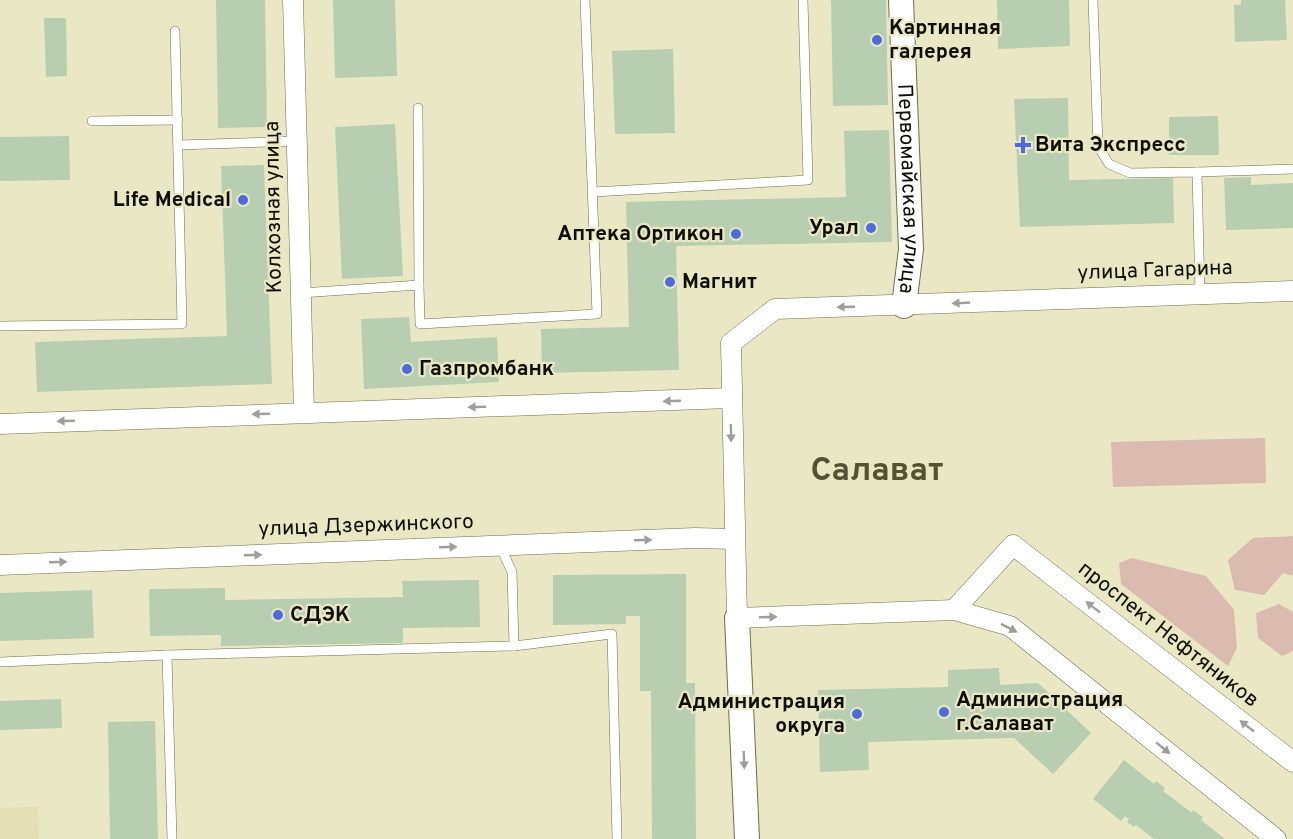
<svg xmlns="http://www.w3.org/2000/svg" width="1293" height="839" font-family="Overpass,sans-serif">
	<rect width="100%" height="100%" fill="#eae8c4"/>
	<!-- built -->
	<path fill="#e1dfb3" d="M38 807 39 839H0V808Z"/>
	<!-- green -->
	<g fill="#dbbaaf">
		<path d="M1265 438 1266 483 1113 487 1111 442Z"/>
		<path d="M1293 536V576L1283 573 1264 595 1235 590 1228 560 1253 538Z"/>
		<path d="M1132 558 1206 576 1234 610 1237 648 1228 666 1121 584 1119 563Z"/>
		<path d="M1279 604 1293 612V651L1282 656 1258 638 1256 613Z"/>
	</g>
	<!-- building -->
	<g fill="#b8ceb0">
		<path d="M216 0H265L267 127 218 128Z"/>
		<path d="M333 0H395L397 76 335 78Z"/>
		<path d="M831 0H886L888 105 833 106Z"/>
		<path d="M997 0H1069L1070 46 998 49Z"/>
		<path d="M1241 0H1285L1287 40 1235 42 1234 5H1241Z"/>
		<path d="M44 18H66L67 76 46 77Z"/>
		<path d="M673 49 675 133 615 134 612 51Z"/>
		<path d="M1068 98 1069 180 1173 178 1174 223 1020 227 1014 99Z"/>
		<path d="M1218 116 1219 155H1169V117Z"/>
		<path d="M395 124 403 276 342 279 335 127Z"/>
		<path d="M889 130 892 242 676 246 679 370 542 373 541 329 629 327 626 202 846 197 844 131Z"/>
		<path d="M69 136 70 180 0 181V137Z"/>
		<path d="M264 165 272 384 37 392 35 342 227 336 221 166Z"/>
		<path d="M1251 177V185L1293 183V228L1226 230 1224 178Z"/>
		<path d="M409 317 411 342 497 337 499 382 364 389 361 319Z"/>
		<path d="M686 574V683H695L696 839H652L651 691H640V616H626V624L553 625V575Z"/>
		<path d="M479 580 480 627 403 628V643L221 646V635L150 636 149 589 225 588V600L403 597 402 581Z"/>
		<path d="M92 590 94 638 0 641V593Z"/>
		<path d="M999 668 1000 685 1038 683 1091 733 1053 774 1014 738 868 742 869 770 820 772 818 690 948 687V670Z"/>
		<path d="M61 699 62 728 0 730V701Z"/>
		<path d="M155 721 158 839H110L108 722Z"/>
		<path d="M1124 760 1154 784 1156 781 1165 788 1163 791 1192 813 1193 810 1203 817 1201 820 1225 839H1154L1136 825 1134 827 1127 822 1129 819 1125 816 1121 821 1093 799Z"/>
	</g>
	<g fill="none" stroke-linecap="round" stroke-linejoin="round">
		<defs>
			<g id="service">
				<path d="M1093 0 1098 146 1109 164 1130 173 1197 172 1200 294"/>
				<path d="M418 108 419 285"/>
				<path d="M92 121 178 120"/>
				<path d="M179 145 297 141"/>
				<path d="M1197 172 1293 169"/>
				<path d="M593 192 808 180 803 0"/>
				<path d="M301 293 419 285 420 324 597 314 585 0"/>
				<path d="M0 326 182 324 175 31"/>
				<path d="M500 546 512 572 514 646"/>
				<path d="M167 655 172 839"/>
				<path d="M0 662 167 655 514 646 612 634 617 839"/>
			</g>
			<g id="minor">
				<path d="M293 0 304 412"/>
				<path d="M0 424 730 398"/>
				<path d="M0 565 695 538 734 539"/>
				<path d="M954 610 1013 545 1293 762"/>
				<path d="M1276 839 1010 626 954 610 737 618 731 343 775 309 1293 291"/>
			</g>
			<g id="tertiary">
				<path id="s1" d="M901 0 911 249 904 306"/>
				<path d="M737 618 747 839"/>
			</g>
		</defs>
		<!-- service casing -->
		<use href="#service" stroke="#6e6c4c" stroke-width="10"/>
		<!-- minor casing -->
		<use href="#minor" stroke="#6e6c4c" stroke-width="21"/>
		<!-- tertiary casing -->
		<use href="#tertiary" stroke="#6e6c4c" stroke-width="26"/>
		<!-- service -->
		<use href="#service" stroke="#fff" stroke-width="9"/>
		<!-- minor -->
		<use href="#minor" stroke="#fff" stroke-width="20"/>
		<!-- tertiary -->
		<use href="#tertiary" stroke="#fff" stroke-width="24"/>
	</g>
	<!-- one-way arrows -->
	<defs><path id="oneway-solid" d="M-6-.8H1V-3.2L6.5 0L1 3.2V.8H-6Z" transform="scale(1.5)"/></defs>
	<g fill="#9f9f9a">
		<use href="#oneway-solid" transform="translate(961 303) rotate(177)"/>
		<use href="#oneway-solid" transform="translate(846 307) rotate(178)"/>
		<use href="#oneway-solid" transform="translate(672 401) rotate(178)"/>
		<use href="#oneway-solid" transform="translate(477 407) rotate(178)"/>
		<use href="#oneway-solid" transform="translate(261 414) rotate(178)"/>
		<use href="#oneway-solid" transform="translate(66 421) rotate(178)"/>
		<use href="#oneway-solid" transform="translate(731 433) rotate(89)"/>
		<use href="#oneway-solid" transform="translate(643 540) rotate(-2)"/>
		<use href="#oneway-solid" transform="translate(448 547) rotate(-2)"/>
		<use href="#oneway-solid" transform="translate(253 555) rotate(-2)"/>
		<use href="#oneway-solid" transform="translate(58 562) rotate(-2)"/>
		<use href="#oneway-solid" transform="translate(1093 607) rotate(-142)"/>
		<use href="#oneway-solid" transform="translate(768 617) rotate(-2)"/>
		<use href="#oneway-solid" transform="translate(1009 628) rotate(27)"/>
		<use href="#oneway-solid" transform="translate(1247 726) rotate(-142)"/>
		<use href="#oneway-solid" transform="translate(1163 748) rotate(39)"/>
		<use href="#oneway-solid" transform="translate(744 760) rotate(88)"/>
	</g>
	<!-- markers -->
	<g fill="#4d6ade" stroke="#eae8c4" stroke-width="2">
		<circle cx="877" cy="40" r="6"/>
		<path d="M1020 136h6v6h6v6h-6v6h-6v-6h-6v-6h6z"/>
		<circle cx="243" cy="200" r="6"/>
		<circle cx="871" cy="228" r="6"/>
		<circle cx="736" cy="234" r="6"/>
		<circle cx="670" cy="282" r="6"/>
		<circle cx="407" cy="369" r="6"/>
		<circle cx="278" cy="615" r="6"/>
		<circle cx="944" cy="712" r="6"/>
		<circle cx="857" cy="714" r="6"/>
	</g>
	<g text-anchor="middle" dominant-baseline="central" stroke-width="4.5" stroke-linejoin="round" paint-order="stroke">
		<!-- poi labels -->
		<g font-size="21" font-weight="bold" fill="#0f0e03" stroke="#eae8c4" text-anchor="start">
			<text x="889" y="28">Картинная<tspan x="889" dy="24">галерея</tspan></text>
			<text x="1035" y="145">Вита Экспресс</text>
			<text x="231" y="200" text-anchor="end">Life Medical</text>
			<text x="859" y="228" text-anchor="end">Урал</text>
			<text x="724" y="234" text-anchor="end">Аптека Ортикон</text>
			<text x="682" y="282">Магнит</text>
			<text x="419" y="369">Газпромбанк</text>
			<text x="290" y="615">СДЭК</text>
			<text x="956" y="700">Администрация<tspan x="956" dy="24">г.Салават</tspan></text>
			<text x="845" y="702" text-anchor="end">Администрация<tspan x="845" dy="24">округа</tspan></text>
		</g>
		<!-- street labels -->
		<g font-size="21" fill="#0f0e03" stroke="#eae8c4">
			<text stroke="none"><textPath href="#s1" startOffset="189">Первомайская улица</textPath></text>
			<text transform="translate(274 207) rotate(-91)">Колхозная улица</text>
			<text transform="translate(1155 271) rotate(-2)">улица Гагарина</text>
			<text transform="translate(366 526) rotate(-2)">улица Дзержинского</text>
			<text transform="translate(1168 635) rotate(38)">проспект Нефтяников</text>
		</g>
		<!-- town labels -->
		<g font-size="33" font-weight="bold" fill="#545233" stroke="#eae8c4">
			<text x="877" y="472">Салават</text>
		</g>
	</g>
</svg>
